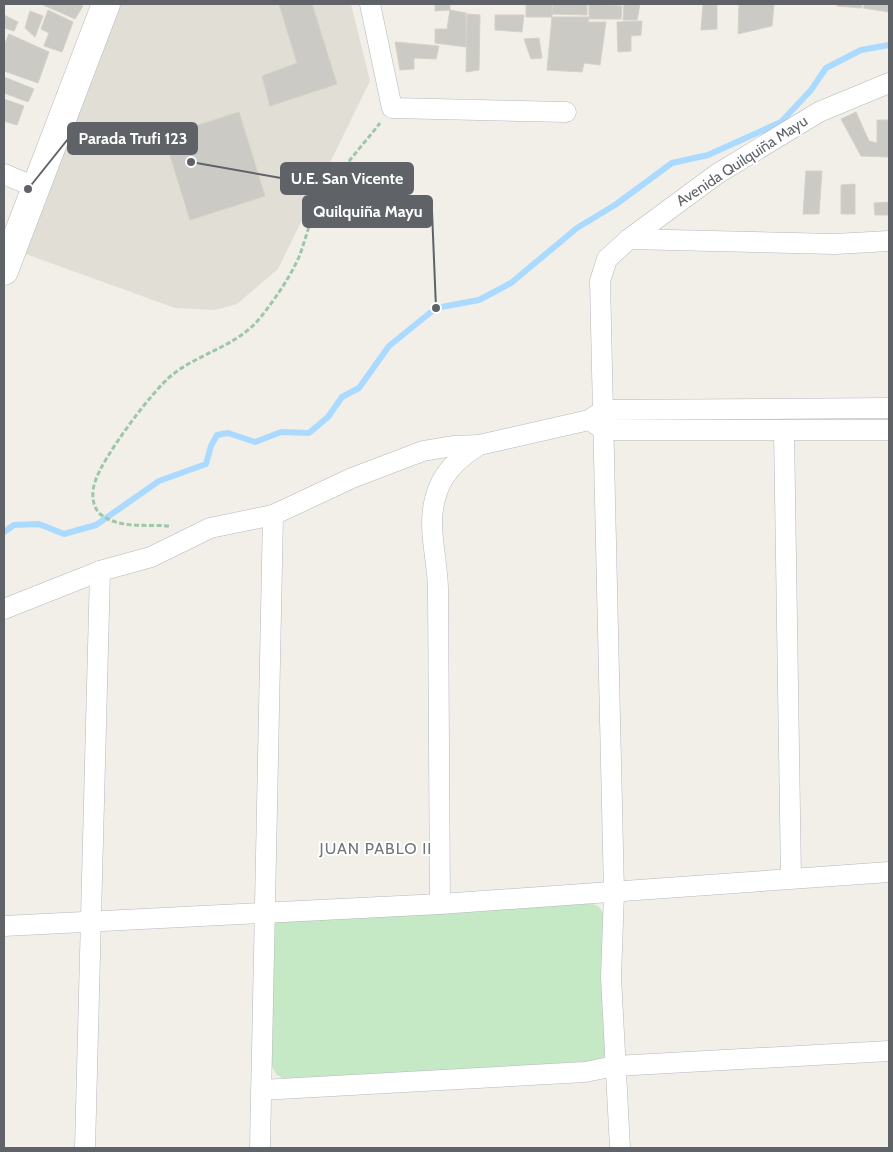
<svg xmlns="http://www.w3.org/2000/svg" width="893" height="1152" font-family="Cabin,sans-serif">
	<rect width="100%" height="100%" fill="#f1efe8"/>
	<!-- education -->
	<path fill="#e1ded6" d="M117 4H351L370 81 278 269 237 304 215 310 175 308 23 253Z"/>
	<!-- green -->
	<path fill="#c5e8c5" d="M589 903 598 906 607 918V1053L600 1061 285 1080 276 1074 272 1066 268 934 274 920Z"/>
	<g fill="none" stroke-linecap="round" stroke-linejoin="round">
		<!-- stream -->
		<path stroke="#aadaff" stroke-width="6" d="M4 532 14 525 39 524 64 534 96 525 159 481 206 464 211 446 217 435 228 433 255 442 281 432 309 433 328 417 342 397 359 388 389 346 436 308 479 300 511 283 577 228 615 205 672 163 708 155 781 122 811 90 826 68 861 50 889 45"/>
	</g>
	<!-- building -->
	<g fill="#cccac5" stroke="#d6d1c6">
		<path d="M41 4H79L83 6 75 19Z"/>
		<path d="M279 4H312L337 84 270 106 262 76 297 63Z"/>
		<path d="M435 4H450V10L435 11Z"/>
		<rect x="526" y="4" width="26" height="13"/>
		<path d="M553 4H587V15L552 14Z"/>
		<path d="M589 4 622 6 621 19H589Z"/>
		<path d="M640 4 637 20H623L624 4Z"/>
		<path d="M703 4H717V29L701 30Z"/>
		<path d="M739 4H774L772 26 738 34Z"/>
		<path d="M837 4H863L861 8 837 6Z"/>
		<path d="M865 4H889V12L863 8Z"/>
		<path d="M48 10 73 22 62 52 44 46 49 33 41 29Z"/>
		<path d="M450 10 466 13V47L435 43V29H447Z"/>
		<path d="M30 11 43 16 35 37 25 28Z"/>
		<path d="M467 14 480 15 479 70 466 72Z"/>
		<path d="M4 15 18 22 14 31 4 28Z"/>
		<path d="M495 15H524L522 32 495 30Z"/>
		<path d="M552 17H589L588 22H606L600 65 584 63 582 72 547 70Z"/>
		<path d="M642 21 641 35 631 36V51L618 52 617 22Z"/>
		<path d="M9 34 49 52 38 83 4 71V45Z"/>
		<path d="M539 38 542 58 531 59 524 39Z"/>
		<path d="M395 42 439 46 436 59 414 58V69L400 70Z"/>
		<path d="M4 77 34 89 28 102 4 93Z"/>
		<path d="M4 99 24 106 17 125 4 121Z"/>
		<path d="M239 112 265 196 190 220 164 136Z"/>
		<path d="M856 112 869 141 877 143V120H889V157L861 156 841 119Z"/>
		<path d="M806 171H822L819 214H803Z"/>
		<path d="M855 184V214H841V185Z"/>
		<path d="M889 202V215H875L874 203Z"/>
	</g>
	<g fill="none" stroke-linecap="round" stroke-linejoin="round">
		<defs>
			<g id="street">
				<path d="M370 4 392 108 566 112"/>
				<path d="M4 174 37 188"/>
				<path d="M629 239 835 244 889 241"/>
				<path d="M595 424 605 430H889"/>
				<path d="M784 430 791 878"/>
				<path d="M4 609 100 571 151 557 210 528 273 515 352 478 423 451 453 446 479 445 589 420 604 410 889 408"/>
				<path d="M440 904C439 799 439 695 438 590 438 561 427 528 435 499 441 474 457 459 479 445"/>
				<path d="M4 926 440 904 889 872"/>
				<path d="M261 1090 585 1072 615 1066 889 1051"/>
				<path d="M85 1148 100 571"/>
				<path d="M260 1148 273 515"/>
				<path d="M620 1148 611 977 614 893 600 281 607 259 629 239 717 174 819 112 889 83"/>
			</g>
			<path id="secondary" d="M4 271 106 4"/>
		</defs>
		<!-- street casing -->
		<use href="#street" stroke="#b5b8bc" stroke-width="21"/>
		<!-- secondary casing -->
		<use href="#secondary" stroke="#b6babf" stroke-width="29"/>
		<!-- path -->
		<path stroke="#9cc7a9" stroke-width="3" stroke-dasharray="5 2.5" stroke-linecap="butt" d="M169 526C147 524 122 529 103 516 92 510 91 493 95 482 102 458 152 391 172 375 201 352 236 347 260 318 275 299 289 279 299 257 306 239 309 221 319 204 336 174 359 150 380 123"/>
		<!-- street -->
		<use href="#street" stroke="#fff" stroke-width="20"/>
		<!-- secondary -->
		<use href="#secondary" stroke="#fff" stroke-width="28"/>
	</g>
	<g text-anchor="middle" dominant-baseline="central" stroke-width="4" stroke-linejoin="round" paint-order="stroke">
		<!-- street labels -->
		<g font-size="15" fill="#5f6368" stroke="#fff">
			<text transform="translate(742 161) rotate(-33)">Avenida Quilquiña Mayu</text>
		</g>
		<!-- neighbourhood labels -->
		<g font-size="16" letter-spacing="1" fill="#70757a" stroke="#fff">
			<text x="376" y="848">JUAN PABLO II</text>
		</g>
	</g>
	<!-- callouts -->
	<path fill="none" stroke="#5f6368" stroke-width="2" d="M28 189L68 139M191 162L281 178M436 308L432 211"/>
	<g fill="#5f6368" stroke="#fff" stroke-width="2">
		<circle cx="28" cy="189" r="5"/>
		<circle cx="191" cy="162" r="5"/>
		<circle cx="436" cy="308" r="5"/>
	</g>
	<g fill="#5f6368" stroke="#5f6368" stroke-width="2">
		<rect x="68" y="123" width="129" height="31" rx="5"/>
		<rect x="281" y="163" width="132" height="31" rx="5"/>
		<rect x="303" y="196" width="129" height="31" rx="5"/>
	</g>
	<g font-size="16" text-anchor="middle" font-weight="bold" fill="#fff">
		<text x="133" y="144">Parada Trufi 123</text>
		<text x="347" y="184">U.E. San Vicente</text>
		<text x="368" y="217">Quilquiña Mayu</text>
	</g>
	<!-- border -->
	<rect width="893" height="1152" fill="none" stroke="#5f6368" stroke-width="10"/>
</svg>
